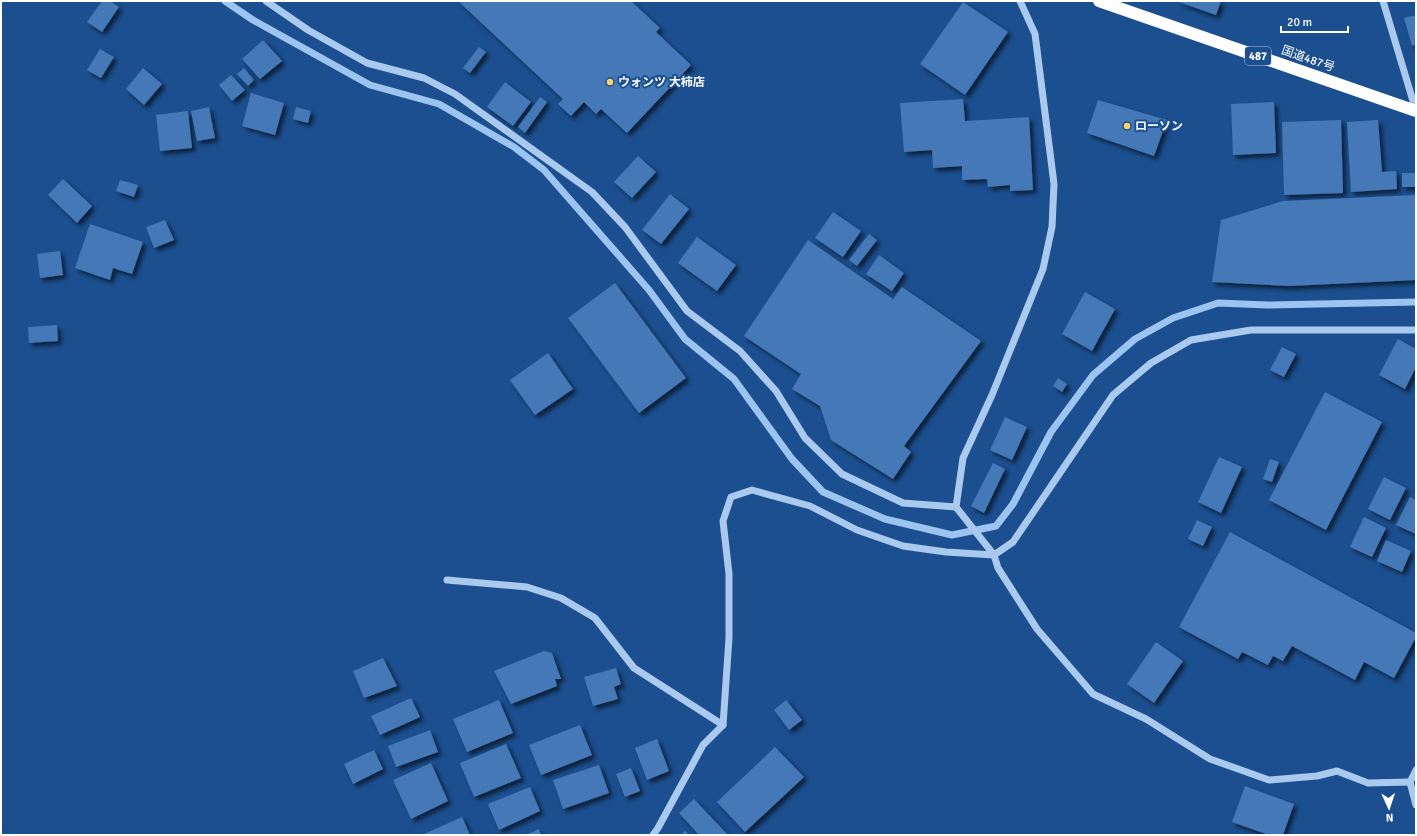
<svg xmlns="http://www.w3.org/2000/svg" width="1417" height="836" font-family="Signika,'Noto Sans JP',sans-serif">
	<defs>
		<filter id="shadow"><feDropShadow dx="3.5" dy="3.5" stdDeviation="2" flood-color="#0009"/></filter>
	</defs>
	<rect width="100%" height="100%" fill="#1b4f8f"/>
	<g fill="none" stroke-linecap="round" stroke-linejoin="round">
		<!-- stream -->
		<path stroke="#9cc4f0" stroke-width="7" d="M225 1 253 20 370 85 439 104 514 147 544 170 649 290 685 339 734 379 792 459 823 492 885 519 952 535 996 526 1013 504 1051 432 1093 375 1135 339 1173 318 1218 303 1267 305 1416 302"/>
	</g>
	<!-- building -->
	<g fill="#4478b7" filter="url(#shadow)">
		<path d="M102 1H110L119 7 102 32 87 22Z"/>
		<path d="M458 1H631L660 28 656 32 691 65 627 133 601 109 596 114 584 102 571 116 558 104 563 99Z"/>
		<path d="M1176 1H1221L1216 15Z"/>
		<path d="M963 2 1008 32 965 95 920 64Z"/>
		<path d="M1416 15V44L1412 46 1404 18Z"/>
		<path d="M263 40 282 61 260 79 242 59Z"/>
		<path d="M479 47 486 52 470 73 463 68Z"/>
		<path d="M100 49 114 57 101 78 87 70Z"/>
		<path d="M143 68 162 84 144 105 126 89Z"/>
		<path d="M244 68 254 80 248 86 237 74Z"/>
		<path d="M231 75 245 90 232 101 219 85Z"/>
		<path d="M505 82 531 102 513 126 487 107Z"/>
		<path d="M251 93 284 103 275 135 242 126Z"/>
		<path d="M540 97 547 102 525 133 518 127Z"/>
		<path d="M963 99 965 121 1029 117 1033 190 1010 191V185L988 187 987 179 962 180V166L933 168 932 150 904 152 900 103Z"/>
		<path d="M1098 100 1167 120 1154 156 1087 133Z"/>
		<path d="M1274 102 1276 153 1233 155 1231 104Z"/>
		<path d="M209 107 215 138 197 141 191 111Z"/>
		<path d="M296 107 311 111 308 123 293 119Z"/>
		<path d="M188 111 192 148 160 151 156 115Z"/>
		<path d="M1341 120 1343 193 1284 195 1282 122Z"/>
		<path d="M1378 120 1382 172 1396 171 1397 189 1351 192 1347 122Z"/>
		<path d="M638 156 656 172 632 198 614 182Z"/>
		<rect x="1402" y="173" width="14" height="14"/>
		<path d="M63 179 92 206 77 223 48 195Z"/>
		<path d="M120 180 138 185 134 197 116 191Z"/>
		<path d="M670 194 689 209 661 244 642 230Z"/>
		<path d="M1416 195V280L1290 286 1212 282 1221 220 1283 201Z"/>
		<path d="M833 212 861 231 843 257 815 238Z"/>
		<path d="M165 220 174 240 154 248 146 227Z"/>
		<path d="M90 224 143 242 132 274 113 268 110 280 75 268Z"/>
		<path d="M869 234 877 240 857 266 849 260Z"/>
		<path d="M697 237 736 265 717 291 678 263Z"/>
		<path d="M808 240 893 299 902 287 981 341 904 446 911 452 893 479 831 440 820 406 792 389 801 374 744 336Z"/>
		<path d="M60 251 63 275 40 278 37 254Z"/>
		<path d="M879 255 904 273 892 291 866 274Z"/>
		<path d="M615 283 686 378 639 413 568 318Z"/>
		<path d="M1085 292 1115 309 1092 351 1062 334Z"/>
		<path d="M57 325 58 341 29 343 28 327Z"/>
		<path d="M1398 339 1416 349V367L1405 389 1379 375Z"/>
		<path d="M1282 347 1296 354 1284 377 1270 370Z"/>
		<path d="M548 353 573 389 535 415 510 380Z"/>
		<path d="M1058 378 1067 384 1062 392 1053 386Z"/>
		<path d="M1325 392 1382 422 1326 530 1269 500Z"/>
		<path d="M1005 417 1027 427 1012 460 990 450Z"/>
		<path d="M1219 457 1242 467 1221 513 1198 502Z"/>
		<path d="M1270 459 1279 462 1272 482 1263 479Z"/>
		<path d="M993 463 1005 469 984 513 971 506Z"/>
		<path d="M1384 477 1406 488 1390 520 1368 509Z"/>
		<path d="M1410 497 1416 500V534L1396 525Z"/>
		<path d="M1364 517 1386 528 1372 557 1350 547Z"/>
		<path d="M1197 520 1212 527 1203 546 1188 539Z"/>
		<path d="M1230 532 1416 633V637L1394 678 1364 662 1355 680 1292 646 1283 661 1273 656 1268 665 1242 652 1238 659 1179 627Z"/>
		<path d="M1386 540 1411 551 1402 572 1377 561Z"/>
		<path d="M1156 642 1183 661 1154 703 1127 684Z"/>
		<path d="M544 651 552 653 561 679H555L557 686 511 704 494 671Z"/>
		<path d="M383 658 397 686 364 698 353 671Z"/>
		<path d="M616 668 621 684 614 687 618 699 593 706 584 677Z"/>
		<path d="M411 698 420 717 380 735 371 716Z"/>
		<path d="M499 700 513 733 467 752 453 719Z"/>
		<path d="M786 700 802 720 789 730 774 710Z"/>
		<path d="M580 725 592 755 541 775 529 745Z"/>
		<path d="M430 730 438 752 396 767 388 746Z"/>
		<path d="M657 739 669 771 647 780 635 748Z"/>
		<path d="M506 744 521 778 474 797 460 763Z"/>
		<path d="M775 747 804 777 745 832 717 802Z"/>
		<path d="M374 750 383 769 353 784 344 764Z"/>
		<path d="M431 763 448 801 411 819 393 780Z"/>
		<path d="M599 765 609 793 563 809 553 780Z"/>
		<path d="M631 768 640 791 625 797 616 774Z"/>
		<path d="M1245 786 1294 804 1283 835H1269L1232 822Z"/>
		<path d="M530 787 540 811 499 830 488 804Z"/>
		<path d="M694 799 728 835H699L679 813Z"/>
		<path d="M462 817 470 835H422Z"/>
		<path d="M539 829 541 835H526Z"/>
		<path d="M685 831 689 835H681Z"/>
	</g>
	<g fill="none" stroke-linecap="round" stroke-linejoin="round">
		<!-- minor -->
		<g stroke="#a9c9ee" stroke-width="7">
			<path d="M266 1 308 30 367 63 424 78 455 94 592 192 625 227 687 311 740 351 776 391 805 438 842 474 903 503 956 507"/>
			<path d="M1020 1 1035 34 1054 184 1052 227 1043 269 992 395 963 458 956 507 994 555 998 568 1037 629 1093 694 1146 719 1210 759 1269 780 1317 776 1337 771 1368 783 1410 782"/>
			<path d="M1383 1 1416 111"/>
			<path d="M447 580 527 587 561 598 595 618 634 668 723 725"/>
			<path d="M1416 770 1410 782 1416 805"/>
			<path d="M653 835 658 828 703 745 723 725 729 638V574L723 521 731 497 752 490 810 506 857 530 903 546 946 552 994 555 1013 542 1113 395 1151 363 1191 340 1251 330H1416"/>
		</g>
		<!-- highway -->
		<path stroke="#fff" stroke-width="12" d="M1099 1 1416 111"/>
	</g>
	<!-- markers -->
	<g fill="#ffd166" stroke="#1b4f8f" stroke-width="1.5">
		<circle cx="610" cy="82" r="4"/>
		<circle cx="1127" cy="126" r="4"/>
	</g>
	<g text-anchor="middle" dominant-baseline="central" stroke-width="4" stroke-linejoin="round" paint-order="stroke">
		<!-- shield labels -->
		<rect fill="#1b4f8f" stroke="#bbcadd" stroke-width="1" x="1245" y="47" width="26" height="18" rx="3"/>
		<g font-size="11" font-weight="bold" fill="#fff">
			<text x="1258" y="56">487</text>
		</g>
		<!-- street labels -->
		<g font-size="12" fill="#fff" stroke="#1b4f8f">
			<text transform="translate(1308 59) rotate(19)">国道487号</text>
		</g>
		<!-- poi labels -->
		<g font-size="12" font-weight="bold" fill="#fff" stroke="#1b4f8f" text-anchor="start">
			<text x="618" y="82">ウォンツ 大柿店</text>
			<text x="1135" y="126">ローソン</text>
		</g>
	</g>
	<!-- border -->
	<rect width="1417" height="836" fill="none" stroke="#ffffff" stroke-width="4"/>
	<!-- north arrow -->
	<g transform="translate(1389 808) rotate(177)" stroke="#1b4f8f" stroke-width="3" paint-order="stroke">
	<path d="M0-3L7 15L0 10L-7 15Z" fill="#ffffff"/>
	<text y="-6" font-size="11" font-weight="bold" text-anchor="middle" fill="#ffffff">N</text>
	</g>
	<!-- scale -->
	<path d="M1281 26v6h67v-6" fill="none" stroke="#ffffff" stroke-width="2"/>
	<text x="1287" y="26" font-size="12" fill="#ffffff" stroke="#1b4f8f" stroke-width="3" paint-order="stroke">20 m</text>
</svg>
